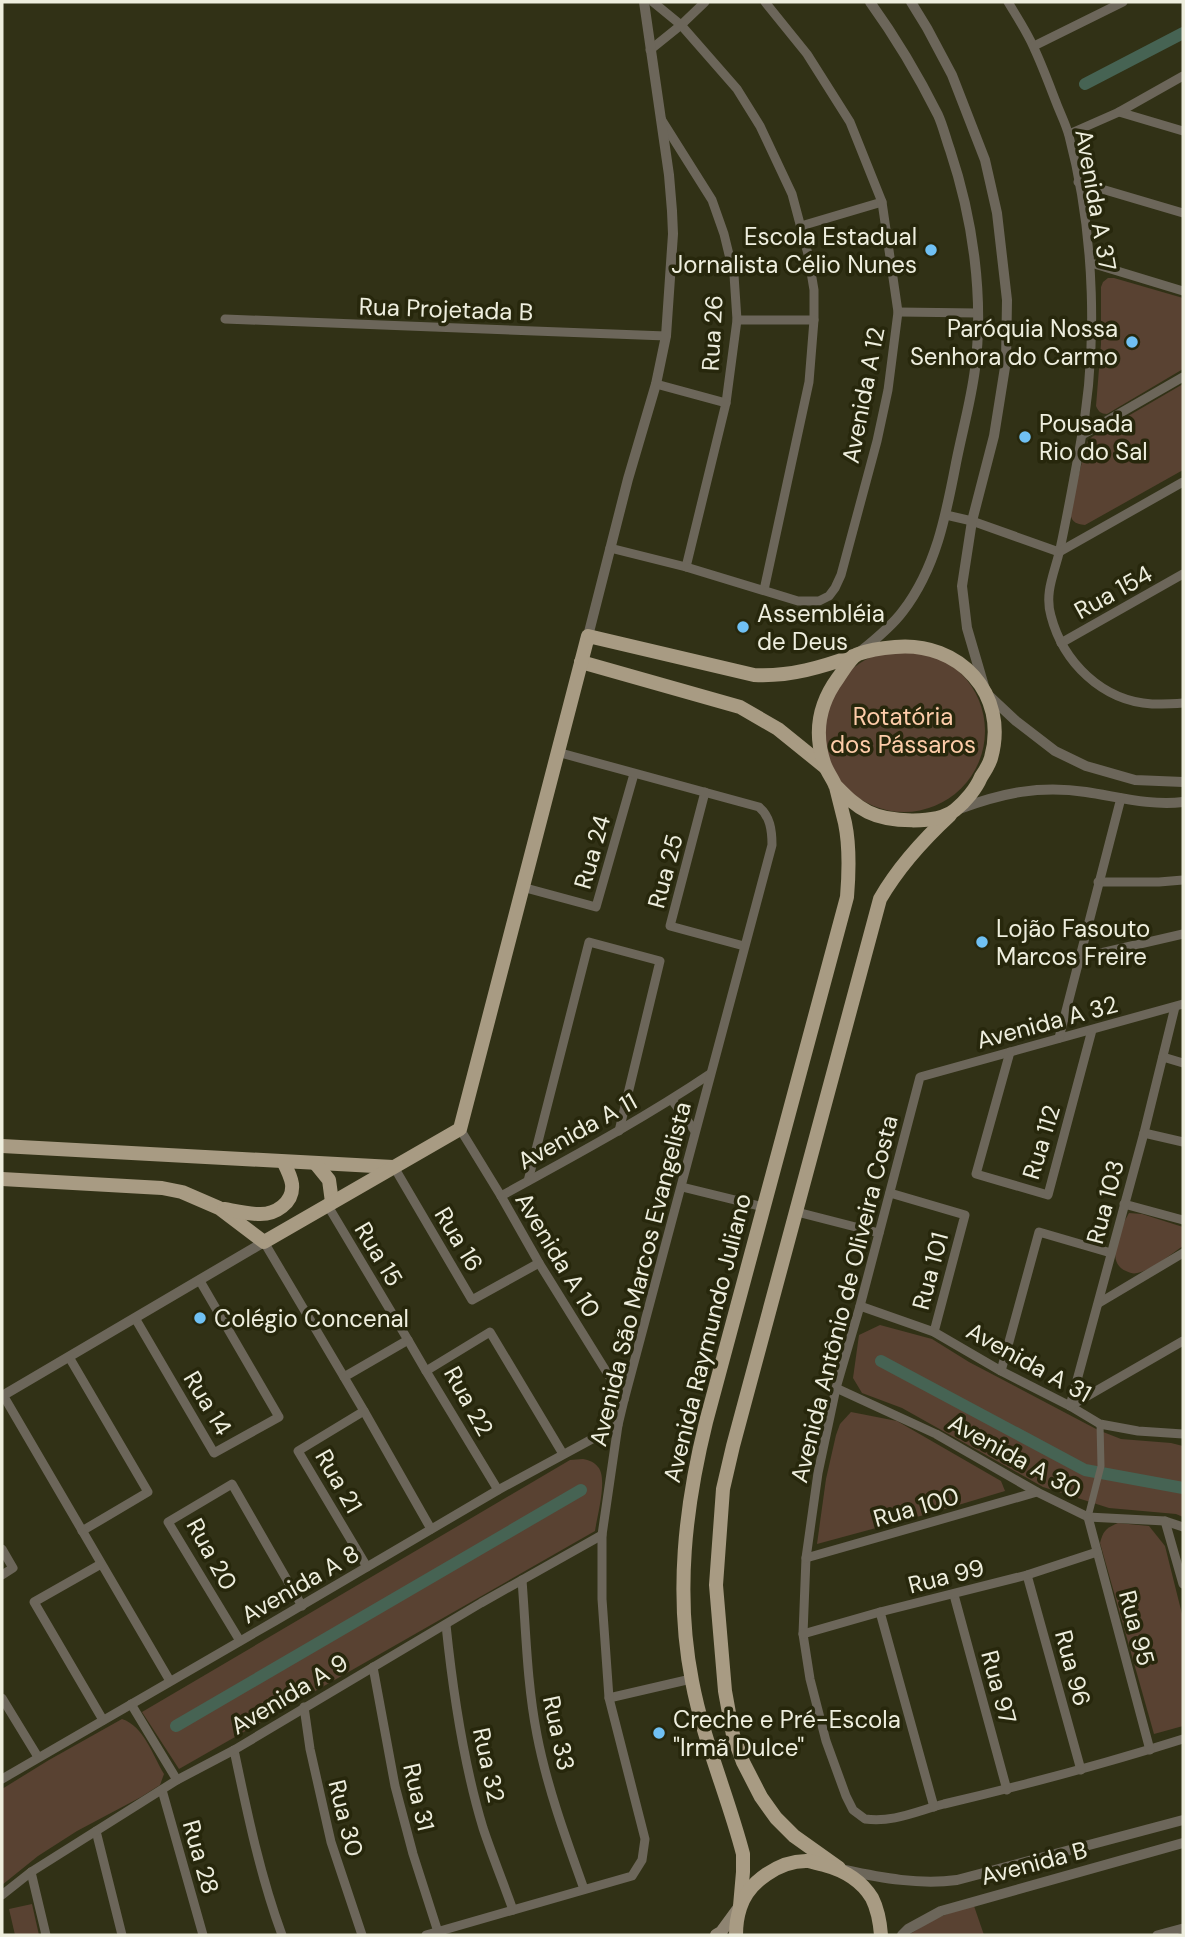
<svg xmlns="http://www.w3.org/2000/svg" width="1185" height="1937" font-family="'DM Sans',sans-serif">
	<rect width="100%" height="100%" fill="#313116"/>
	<!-- green -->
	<g fill="#594232">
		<path d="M1108 278H1114L1183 298V369L1107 414C1101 414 1098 411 1096 406L1101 344V287L1103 282Z"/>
		<path d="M1183 384V470L1085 525C1072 524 1069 518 1071 506L1087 442 1092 437Z"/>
		<circle cx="904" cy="731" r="81"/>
		<path d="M1129 1213 1142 1214 1183 1227V1246C1171 1254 1154 1268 1141 1272 1135 1274 1132 1274 1126 1271 1104 1262 1121 1227 1129 1213Z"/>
		<path d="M880 1325 932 1339 969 1362 1098 1430 1121 1439 1171 1443 1183 1446V1517L1176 1514 1109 1508 1043 1487 902 1408 862 1393 853 1378 859 1335Z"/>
		<path d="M851 1412 897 1421 1001 1481 1005 1491 935 1512 817 1544 826 1479 836 1435 840 1424Z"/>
		<path d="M583 1459C589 1460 594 1462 598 1467 608 1478 597 1516 595 1531L179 1769 142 1712 570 1460Z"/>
		<path d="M1118 1523 1149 1526 1165 1546 1183 1618V1726L1154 1734 1100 1543C1103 1531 1106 1528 1118 1523Z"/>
		<path d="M122 1719C144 1726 153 1756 164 1774L160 1785 141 1797 77 1831 38 1856 2 1885V1789L49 1760Z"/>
		<path d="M32 1904 39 1935H15L9 1909Z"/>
		<path d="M974 1906 984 1935H909C929 1920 951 1911 974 1906Z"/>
	</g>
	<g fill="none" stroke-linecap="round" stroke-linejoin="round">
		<!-- canal -->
		<g stroke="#466353" stroke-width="12">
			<path d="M1085 84 1183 33"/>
			<path d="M881 1361 1085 1470 1183 1488"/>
			<path d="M176 1726 581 1490"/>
		</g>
		<!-- pedestrian -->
		<path stroke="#6c665a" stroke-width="7" d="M1088 1517 1101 1466 1100 1424"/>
		<!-- minor -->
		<g stroke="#6c665a" stroke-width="9">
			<path d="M653 2 681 25 737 89 760 126 792 194 808 254 814 290V320L809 382 764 590"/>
			<path d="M1008 2C1017 17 1027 32 1034 48 1042 65 1049 84 1056 102 1060 113 1066 124 1069 136 1095 235 1099 350 1079 451 1073 483 1067 517 1060 549 1055 572 1044 592 1051 616 1063 662 1102 701 1152 704 1162 704 1173 704 1183 703"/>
			<path d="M1034 46 1123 2"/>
			<path d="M650 50 681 25 705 2"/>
			<path d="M1119 112 1183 131"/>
			<path d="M661 119 712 200 724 234 734 275 737 320 726 403 686 567"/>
			<path d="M1069 134 1119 112 1183 76"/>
			<path d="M1078 182 1183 213"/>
			<path d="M801 226 882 202"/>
			<path d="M1091 263 1183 291"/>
			<path d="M898 312 977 313"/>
			<path d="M225 319 666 336"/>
			<path d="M737 320H814"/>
			<path d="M656 384 726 403"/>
			<path d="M1082 435 1183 377"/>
			<path d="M946 515 972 521 1059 552 1183 482"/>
			<path d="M610 548 686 567 798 601H819L829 596 835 588 841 575 877 441 888 390 898 312 882 202 850 122 807 54 765 2"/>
			<path d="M1061 643 1183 574"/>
			<path d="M705 792 670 926 744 946"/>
			<path d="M1098 882H1159L1183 880"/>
			<path d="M522 887 596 907 634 774"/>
			<path d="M1079 958 1183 934"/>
			<path d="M1183 1004 920 1077 860 1306 836 1388 818 1473 806 1558 803 1634 810 1679 826 1741 846 1796 853 1810 865 1819C893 1823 917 1811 944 1804 1025 1785 1104 1764 1183 1739"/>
			<path d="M1059 1038 1121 798"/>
			<path d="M1010 1052 976 1174 1048 1195 1092 1030"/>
			<path d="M1163 1057 1183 1063"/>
			<path d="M672 1100 695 1131"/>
			<path d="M460 1129 501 1196 539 1263 624 1400"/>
			<path d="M1144 1133 1183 1142"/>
			<path d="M394 1167 472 1300 539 1263"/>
			<path d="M528 1181 589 942 660 961 619 1131"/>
			<path d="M682 1187 763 1207"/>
			<path d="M890 1193 965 1215 934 1332"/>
			<path d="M501 1196C572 1157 643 1119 710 1074"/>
			<path d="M1124 1204 1183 1220"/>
			<path d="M797 1212 879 1233"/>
			<path d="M264 1242 344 1377 408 1340 328 1206"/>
			<path d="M1099 1303 1183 1253"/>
			<path d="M860 1306 934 1332 1001 1371 1070 1406 1100 1424 1138 1431 1183 1434"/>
			<path d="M135 1318 214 1453 279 1417 200 1281"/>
			<path d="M408 1340 426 1371"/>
			<path d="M69 1357 148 1492 82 1531"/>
			<path d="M1001 1371 1039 1232 1111 1253"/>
			<path d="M344 1377 364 1411"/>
			<path d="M836 1388 936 1434 1037 1492 1088 1517 1165 1521 1183 1527"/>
			<path d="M3 1395 170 1681"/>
			<path d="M1070 1406 1144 1133 1175 1007"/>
			<path d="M1070 1406 1183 1341"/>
			<path d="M498 1490 426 1371 490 1332 563 1454"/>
			<path d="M1088 1517 1150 1750"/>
			<path d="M1165 1521 1183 1584"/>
			<path d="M2 1549 13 1568 2 1575"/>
			<path d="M806 1558 1037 1492"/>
			<path d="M101 1564 34 1602 103 1720"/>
			<path d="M367 1567 298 1451 364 1411 431 1529"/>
			<path d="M1027 1575 1081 1770"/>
			<path d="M522 1580C526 1632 527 1684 537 1735 547 1787 566 1839 584 1889"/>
			<path d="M954 1595 1007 1790"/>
			<path d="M880 1612 934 1807"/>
			<path d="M446 1625C453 1693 463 1762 483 1828 492 1855 503 1882 513 1910"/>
			<path d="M803 1634 880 1612 1027 1575 1097 1552"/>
			<path d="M240 1641 168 1522 232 1484 302 1606"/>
			<path d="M373 1667 395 1786 413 1854 438 1932"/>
			<path d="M2 1698 38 1757"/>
			<path d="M609 1698 691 1679"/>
			<path d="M131 1704 177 1780"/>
			<path d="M304 1707 310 1749 331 1842 362 1935"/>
			<path d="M234 1750C247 1812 260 1875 282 1935"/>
			<path d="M2 1779 275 1621 498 1490 618 1425"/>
			<path d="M162 1790 203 1935"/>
			<path d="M96 1831 122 1935"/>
			<path d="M31 1872 46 1935"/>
			<path d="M2 1895 31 1872 177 1780 234 1750 481 1603 602 1535"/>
			<path d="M426 1935 632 1876 642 1860 645 1839 609 1698 602 1599V1535L618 1425 624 1400 772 845C772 830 770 816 759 807L557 752"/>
			<path d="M1157 1935 1183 1928"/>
		</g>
		<!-- tertiary -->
		<g stroke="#6c665a" stroke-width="10">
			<path d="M911 2 927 28 952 75 985 160 997 213 1007 300 1006 361 994 436 972 521 962 586 967 628 986 693 1016 721 1055 751 1086 766 1135 780 1183 782"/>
			<path d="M588 636 628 479 656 384 666 336 673 234 672 211 669 175 644 2"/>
			<path d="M861 651C876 639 892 626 903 611 936 568 946 515 956 463 962 432 971 401 975 369 984 297 973 219 950 150 946 139 943 126 938 115 918 75 896 38 870 2"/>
			<path d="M959 809C1003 793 1039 785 1086 792 1119 797 1151 806 1183 802"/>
			<path d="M2 1396 264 1242"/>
			<path d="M845 1870C882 1878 919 1885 957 1880L1183 1820"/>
			<path d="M902 1935 908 1929 941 1911 1183 1843"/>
		</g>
		<!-- secondary -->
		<path stroke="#8e8472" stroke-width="12" d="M716 1935 721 1932 740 1906"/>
		<!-- primary -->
		<g stroke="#a89b83" stroke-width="14">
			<path d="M581 662 740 707 778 729 825 767"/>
			<path d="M2 1146 393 1167"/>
			<path d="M316 1164 329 1180 332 1202"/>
			<path d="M2 1179 162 1188 182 1192 219 1208 264 1242 460 1129 588 636 754 675C790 677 822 667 856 655"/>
			<path d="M224 1209C235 1211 247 1214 258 1214 275 1215 294 1203 292 1184 291 1177 287 1169 284 1163"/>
			<path d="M839 1868 794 1836 776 1818 761 1797 743 1762 733 1735 725 1691 716 1585 723 1489 733 1446 880 899C899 866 923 840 950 815"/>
			<path d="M740 1906 743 1872V1854C728 1796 703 1740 692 1681 675 1594 685 1507 706 1422L847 897C849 873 850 847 845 823 842 811 839 799 836 787 833 779 827 772 824 763 814 733 819 704 838 678 843 671 850 658 858 654 869 650 883 648 895 647 959 641 1009 694 991 758 989 765 985 771 981 777 976 789 965 802 955 810 936 825 888 822 868 812 854 805 845 795 835 785"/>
			<path d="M736 1935C736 1926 737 1917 740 1908 748 1882 780 1860 808 1861 813 1862 819 1864 824 1865 843 1870 861 1880 872 1898 878 1910 880 1922 881 1935"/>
		</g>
	</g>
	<!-- markers -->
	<g fill="#70c1f4" stroke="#27270c" stroke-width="2.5">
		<circle cx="931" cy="250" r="7"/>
		<circle cx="1132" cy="342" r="7"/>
		<circle cx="1025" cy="437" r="7"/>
		<circle cx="743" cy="627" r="7"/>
		<circle cx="982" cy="942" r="7"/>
		<circle cx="200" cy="1318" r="7"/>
		<circle cx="659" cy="1733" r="7"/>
	</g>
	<g text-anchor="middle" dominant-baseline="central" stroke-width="7" stroke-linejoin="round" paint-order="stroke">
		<!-- street labels -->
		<g font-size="24" fill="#eeeede" stroke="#27270c">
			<text transform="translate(1096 200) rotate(80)">Avenida A 37</text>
			<text transform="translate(446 309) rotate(2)">Rua Projetada B</text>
			<text transform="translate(712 333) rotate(-87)">Rua 26</text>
			<text transform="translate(863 395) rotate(-79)">Avenida A 12</text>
			<text transform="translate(1113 592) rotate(-29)">Rua 154</text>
			<text transform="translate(592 852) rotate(-74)">Rua 24</text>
			<text transform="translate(665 871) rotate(-75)">Rua 25</text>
			<text transform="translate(1047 1022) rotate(-15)">Avenida A 32</text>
			<text transform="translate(577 1131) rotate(-29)">Avenida A 11</text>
			<text transform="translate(1041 1142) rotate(-73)">Rua 112</text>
			<text transform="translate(1105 1202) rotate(-75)">Rua 103</text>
			<text transform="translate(459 1239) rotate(59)">Rua 16</text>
			<text transform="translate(379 1254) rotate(59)">Rua 15</text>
			<text transform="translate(558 1255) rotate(59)">Avenida A 10</text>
			<text transform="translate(930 1271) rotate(-75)">Rua 101</text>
			<text transform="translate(640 1274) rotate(-76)">Avenida São Marcos Evangelista</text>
			<text transform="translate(844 1299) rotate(-76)">Avenida Antônio de Oliveira Costa</text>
			<text transform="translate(707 1338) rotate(-76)">Avenida Raymundo Juliano</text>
			<text transform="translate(1029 1362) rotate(29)">Avenida A 31</text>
			<text transform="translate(469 1401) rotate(61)">Rua 22</text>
			<text transform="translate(208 1403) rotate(59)">Rua 14</text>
			<text transform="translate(1015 1456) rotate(29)">Avenida A 30</text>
			<text transform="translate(339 1481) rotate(60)">Rua 21</text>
			<text transform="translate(916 1507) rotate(-16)">Rua 100</text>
			<text transform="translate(212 1554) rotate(61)">Rua 20</text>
			<text transform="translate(946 1576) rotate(-14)">Rua 99</text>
			<text transform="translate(300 1584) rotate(-30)">Avenida A 8</text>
			<text transform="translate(1137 1628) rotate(75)">Rua 95</text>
			<text transform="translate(1073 1668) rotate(75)">Rua 96</text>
			<text transform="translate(999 1687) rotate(75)">Rua 97</text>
			<text transform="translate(289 1694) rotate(-31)">Avenida A 9</text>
			<text transform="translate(559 1733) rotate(78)">Rua 33</text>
			<text transform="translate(489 1765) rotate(78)">Rua 32</text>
			<text transform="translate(419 1797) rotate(77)">Rua 31</text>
			<text transform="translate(346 1818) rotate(76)">Rua 30</text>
			<text transform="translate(201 1857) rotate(74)">Rua 28</text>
			<text transform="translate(1034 1863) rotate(-15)">Avenida B</text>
		</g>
		<!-- poi labels -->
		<g font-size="24" fill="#eeeede" stroke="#27270c" text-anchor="start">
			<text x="917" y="236" text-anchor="end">Escola Estadual<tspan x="917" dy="28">Jornalista Célio Nunes</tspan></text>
			<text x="1118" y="328" text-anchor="end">Paróquia Nossa<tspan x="1118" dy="28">Senhora do Carmo</tspan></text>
			<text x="1039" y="423">Pousada<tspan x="1039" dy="28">Rio do Sal</tspan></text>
			<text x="757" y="613">Assembléia<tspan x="757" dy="28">de Deus</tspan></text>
			<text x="996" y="928">Lojão Fasouto<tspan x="996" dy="28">Marcos Freire</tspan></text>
			<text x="214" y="1318">Colégio Concenal</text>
			<text x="673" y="1719">Creche e Pré-Escola<tspan x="673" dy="28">"Irmã Dulce"</tspan></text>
		</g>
		<!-- park labels -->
		<g font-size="24" fill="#fdcca9" stroke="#27270c">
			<text x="903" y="716">Rotatória<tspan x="903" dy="28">dos Pássaros</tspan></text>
		</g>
	</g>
	<!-- border -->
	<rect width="1185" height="1937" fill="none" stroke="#eeeede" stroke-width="7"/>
</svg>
